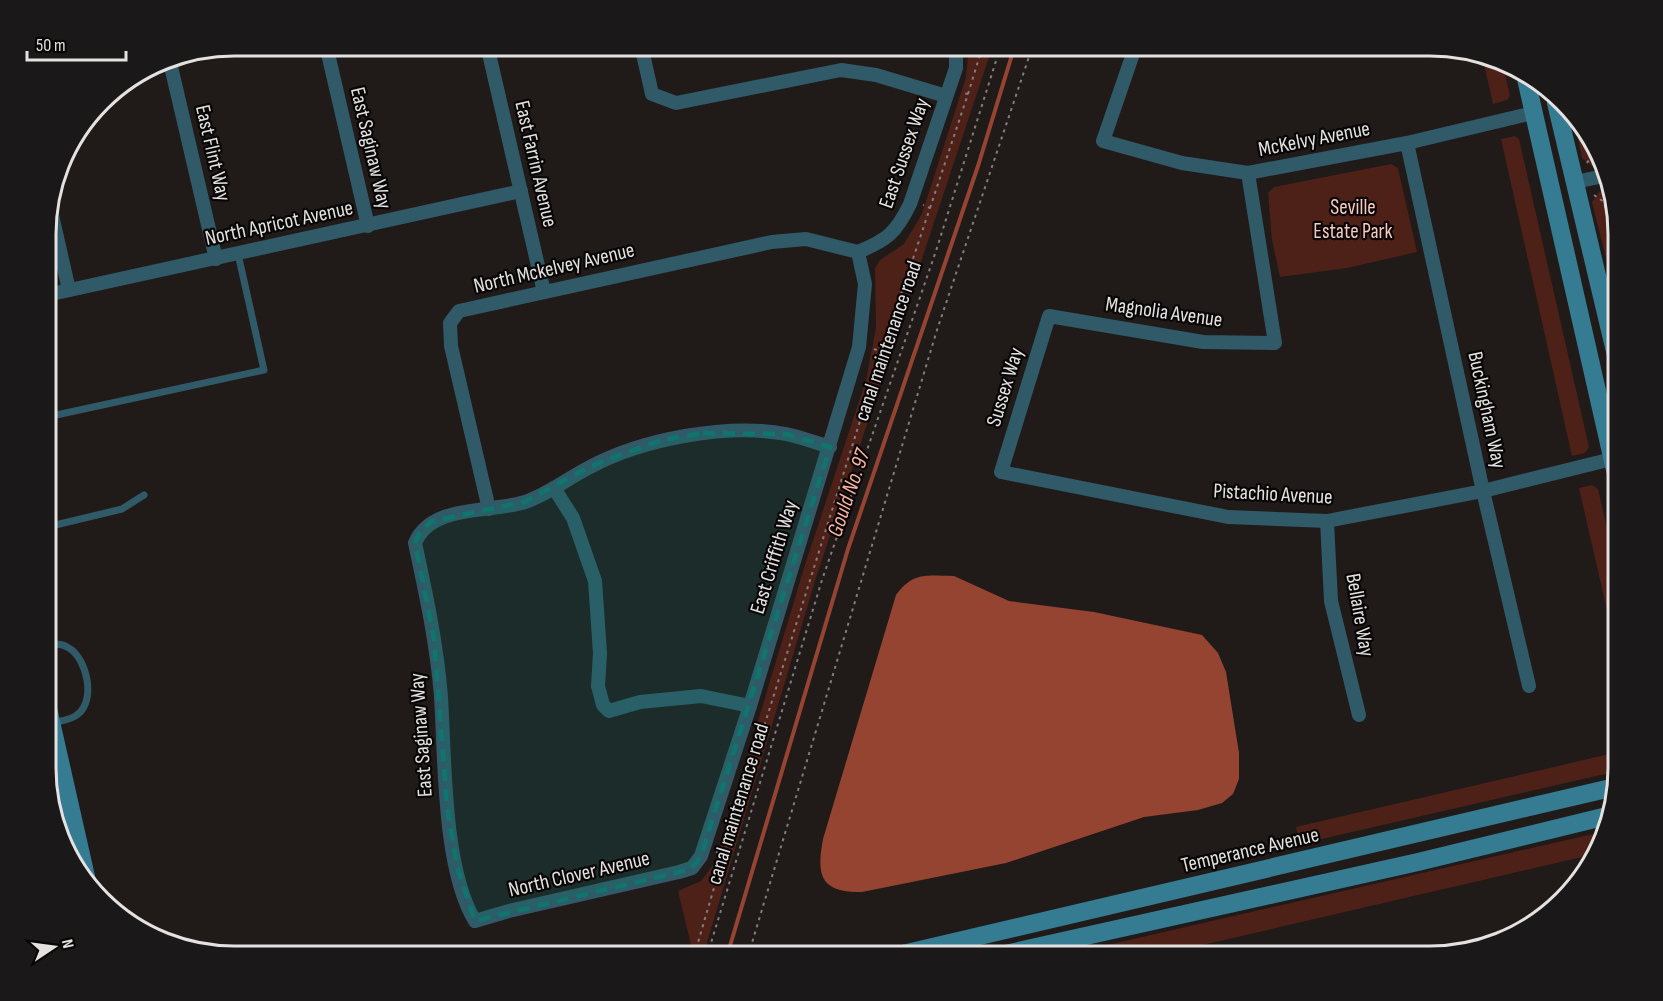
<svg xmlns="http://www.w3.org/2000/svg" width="1663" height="1001" font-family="'Sofia Sans Condensed',sans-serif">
	<rect width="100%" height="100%" fill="#201a19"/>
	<!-- green -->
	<g fill="#4d2118">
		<path d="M969 45H993L816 578 703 956H688L691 945 678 891 701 881 716 861 804 568 866 380 876 328 875 268 880 260 904 244 922 214 966 77Z"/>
		<path d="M1483 59 1503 65 1510 96 1507 100 1493 104Z"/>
		<path d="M1574 120 1593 139 1600 164 1592 166 1582 158Z"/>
		<path d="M1515 136 1519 139 1589 447 1585 453 1572 456 1501 139Z"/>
		<path d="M1391 164 1398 168 1417 252 1347 268 1280 277 1272 240 1268 193 1274 187Z"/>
		<path d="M1608 189 1618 221V306L1592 202 1599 192Z"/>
		<path d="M1592 485 1598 489 1618 576V658L1579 488Z"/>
		<path d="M1618 752V771L1300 844 1296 827Z"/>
		<path d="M1602 832 1595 854 1155 956H1059Z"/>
	</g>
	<!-- water -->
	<path fill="#964432" d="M954 576 1009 601 1094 612 1202 635 1218 653 1226 672 1239 753V779L1233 794 1222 803 1198 810 1144 817 1006 863 862 892C821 892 816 877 823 839L896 595C914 571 927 576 954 576Z"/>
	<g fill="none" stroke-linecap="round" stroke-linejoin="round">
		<!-- stream -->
		<path stroke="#964432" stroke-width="4" d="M727 956 848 549 978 166 1015 45"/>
		<!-- path -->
		<g stroke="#837e7e" stroke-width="2" stroke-dasharray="3 4.5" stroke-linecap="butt">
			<path d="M968 94 983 45"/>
			<path d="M1587 163 1592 155 1588 134"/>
			<path d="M1594 195 1604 202 1618 264"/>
			<path d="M930 208 968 94 961 93"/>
			<path d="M882 351 930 208 923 205"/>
			<path d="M724 854 882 351 873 349"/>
			<path d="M694 956 724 854 716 852"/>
			<path d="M707 956 822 580 936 251 1001 45"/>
			<path d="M748 956 937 330 1033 45"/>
		</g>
		<!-- lane -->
		<g stroke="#305a67" stroke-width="7">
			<path d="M1603 300 1618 296"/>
			<path d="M47 417 264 370 238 254"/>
			<path d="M47 527 122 509 144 495"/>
			<path d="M47 644C54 644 62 643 69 648 87 659 96 700 78 714 72 720 60 721 52 723"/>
		</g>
		<!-- street -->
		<g stroke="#305a67" stroke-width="14">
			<path d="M326 45 368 226"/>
			<path d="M487 45 544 292"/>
			<path d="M641 45 652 94 676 103 841 70 876 75 946 96"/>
			<path d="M1136 45 1103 141 1182 163 1248 173 1407 143 1533 113"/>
			<path d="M169 58 216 259"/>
			<path d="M1407 143 1483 491 1529 686"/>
			<path d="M1248 173 1275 343 1203 342 1049 316 1001 472 1228 517 1327 521 1483 491 1612 459"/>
			<path d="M1575 182 1604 176"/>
			<path d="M49 202 69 290"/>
			<path d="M858 252C887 240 896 233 910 204L956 68V45"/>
			<path d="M47 295 521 191"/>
			<path d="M830 447C816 443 801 437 786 434 727 423 642 439 590 467 568 478 549 494 525 502 490 513 431 504 415 543 426 594 437 645 441 697 445 759 443 869 475 921L509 911 679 872 692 868 701 856 750 706 859 347 865 284 858 252"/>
			<path d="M554 488 573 518 595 581 600 653 598 686 603 705 609 711 640 702 701 696 750 706"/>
			<path d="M489 509 451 346 450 323 459 311 772 242 806 239 858 252"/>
			<path d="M1327 521 1331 601 1359 715"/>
		</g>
		<!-- secondary -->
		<g stroke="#357c92" stroke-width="18">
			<path d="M1524 70 1618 483"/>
			<path d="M1556 103 1618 364"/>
			<path d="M47 704 87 881"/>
			<path d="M894 956 1615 787"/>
			<path d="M996 956 1418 862 1607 816"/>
		</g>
	</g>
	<!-- marked area -->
	<path fill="#0f766e" fill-opacity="0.2" stroke="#0f766e" stroke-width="4.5" stroke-dasharray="12 8" stroke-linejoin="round" d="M703 433 786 434 830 447 701 856 692 868 679 872 475 921 457 867 447 808 434 639 415 543 419 533 432 521 524 502 591 466 661 440Z"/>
	<g text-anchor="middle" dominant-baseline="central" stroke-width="4.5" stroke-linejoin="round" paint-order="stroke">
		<!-- street labels -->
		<g font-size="21" fill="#e5e1e1" stroke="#080606">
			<text transform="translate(1314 139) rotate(-11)">McKelvy Avenue</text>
			<text transform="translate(371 148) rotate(77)">East Saginaw Way</text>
			<text transform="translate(213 153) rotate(77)">East Flint Way</text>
			<text transform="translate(904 153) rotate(-71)">East Sussex Way</text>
			<text transform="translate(536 164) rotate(77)">East Farrin Avenue</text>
			<text transform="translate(279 223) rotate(-12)">North Apricot Avenue</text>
			<text transform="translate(554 268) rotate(-13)">North Mckelvey Avenue</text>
			<text transform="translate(1164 312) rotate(8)">Magnolia Avenue</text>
			<text transform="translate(888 341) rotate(-71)">canal maintenance road</text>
			<text transform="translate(1005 387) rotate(-73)">Sussex Way</text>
			<text transform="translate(1487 410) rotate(78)">Buckingham Way</text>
			<text transform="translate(1273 494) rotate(3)">Pistachio Avenue</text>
			<text transform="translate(774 557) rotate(-73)">East Criffith Way</text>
			<text transform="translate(1360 615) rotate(80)">Bellaire Way</text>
			<text transform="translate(421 735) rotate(-94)">East Saginaw Way</text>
			<text transform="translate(738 804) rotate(-73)">canal maintenance road</text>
			<text transform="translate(1250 850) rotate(-13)">Temperance Avenue</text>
			<text transform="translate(579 874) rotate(-13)">North Clover Avenue</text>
		</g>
		<!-- park labels -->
		<g font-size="21" fill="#fac9be" stroke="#080606">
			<text x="1353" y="207">Seville<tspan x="1353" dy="24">Estate Park</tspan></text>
		</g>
		<!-- water labels -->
		<g font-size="22" font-style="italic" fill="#fbb4a3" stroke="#080606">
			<text transform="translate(849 493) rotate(-71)">Gould No. 97</text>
		</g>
	</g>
	<!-- crop -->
	<path d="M0 0H1663V1001H0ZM234 56H1430A178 178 0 0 1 1608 234V768A178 178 0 0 1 1430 946H234A178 178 0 0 1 56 768V234A178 178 0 0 1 234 56Z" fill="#1a1818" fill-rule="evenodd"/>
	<path fill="none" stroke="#e5e1e1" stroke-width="3" d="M234 56H1430A178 178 0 0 1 1608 234V768A178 178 0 0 1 1430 946H234A178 178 0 0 1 56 768V234A178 178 0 0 1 234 56Z"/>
	<!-- north arrow -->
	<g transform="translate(54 947) rotate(77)" stroke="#080606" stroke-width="4.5" paint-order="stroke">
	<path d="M0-4.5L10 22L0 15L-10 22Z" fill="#e5e1e1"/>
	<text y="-9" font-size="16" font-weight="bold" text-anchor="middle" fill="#e5e1e1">N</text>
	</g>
	<!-- scale -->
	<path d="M27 51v9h99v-9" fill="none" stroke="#e5e1e1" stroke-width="3"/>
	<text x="36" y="51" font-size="18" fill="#e5e1e1" stroke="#080606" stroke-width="4.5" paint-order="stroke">50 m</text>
</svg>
